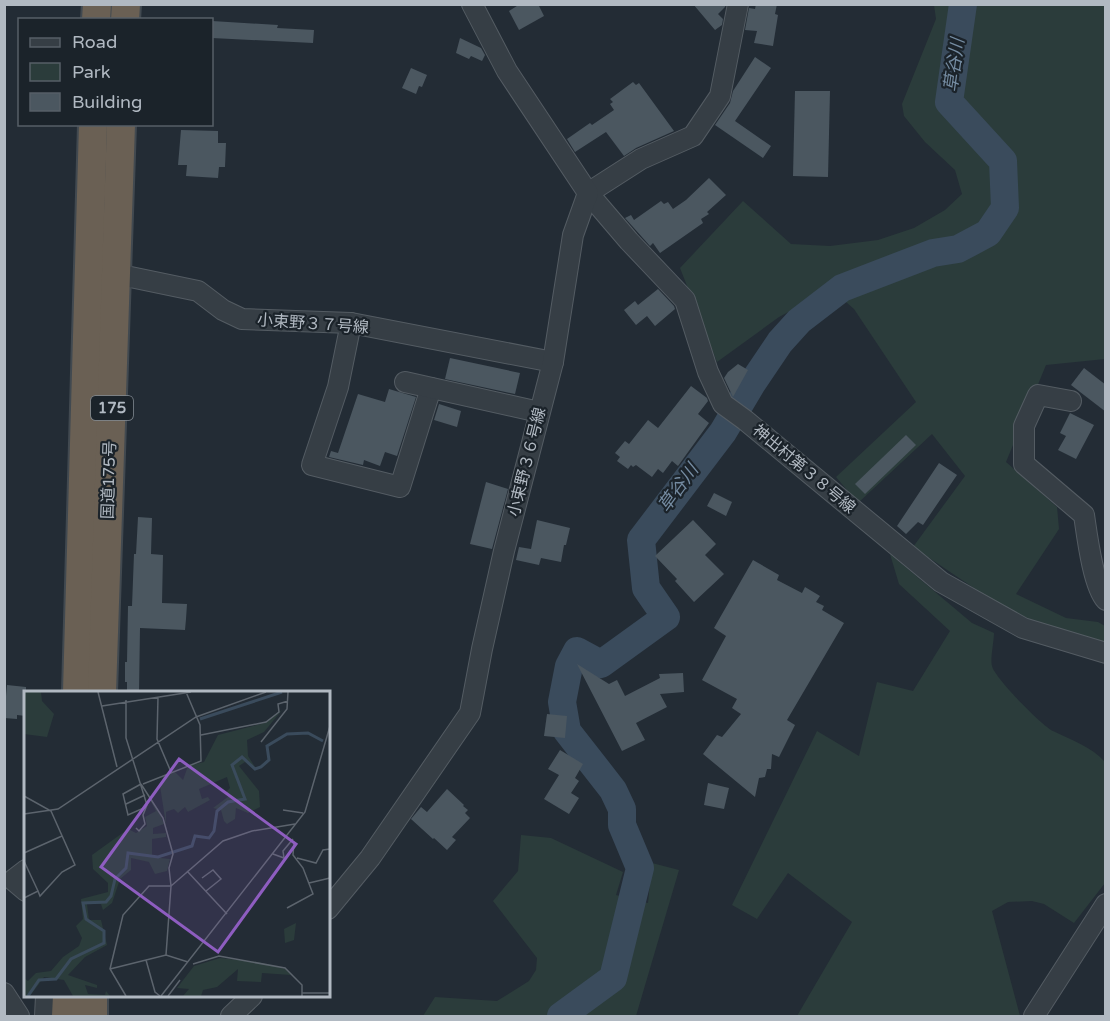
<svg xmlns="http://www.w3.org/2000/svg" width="1110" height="1021" font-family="'Varela Round','Noto Sans JP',sans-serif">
	<rect width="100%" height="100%" fill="#232c35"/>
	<!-- green -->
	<g fill="#2b3c3b">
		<path d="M934 5H1105V359L1046 365 1006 462 1057 507 1059 529 1016 594 1066 618 1098 622 1105 626V647L1014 615 913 547 965 476 932 434 858 503 836 477 916 402 854 309 831 289 779 317 717 362 680 268 743 201 791 244 830 246 878 240 914 228 945 210 962 194 955 170 925 142 904 116 902 104 936 19Z"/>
		<path d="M890 554 972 623 994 633C994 641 990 660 992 666 994 677 1042 726 1053 731 1071 740 1092 747 1105 762V883L1074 923 1044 904 1032 901 1008 902 992 911 1020 1016H797L852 922 788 873 757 919 732 905 817 731 859 756 877 682 913 691 950 631 899 584Z"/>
		<path d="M521 835 551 838 623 872 616 895 648 903 652 863 679 870 636 1016H423L435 997 497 1001 529 981 536 970 537 958 493 901 518 871Z"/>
	</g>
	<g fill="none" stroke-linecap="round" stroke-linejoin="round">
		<!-- river -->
		<path stroke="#3a4b5c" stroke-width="28" d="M561 1016 613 978 640 868 622 825V809L613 790 567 731 562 702 569 666 577 651 601 664 666 617 646 588 641 540 723 432 751 385 780 342 799 321 842 288 933 253 958 249 988 233 1005 208 1003 161 949 102 963 4"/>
	</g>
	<!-- building -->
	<g fill="#4b5760">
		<path d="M520 4H538L544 16 519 30 509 11Z"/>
		<path d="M693 4H726L725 7 718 14 723 19 722 25 715 30Z"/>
		<path d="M756 4H777L775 14 778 15 773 46 754 43 757 31 745 30 749 8 755 9Z"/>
		<path d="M212 21 278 25 277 28 314 30 313 43 212 38Z"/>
		<path d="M460 38 481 48 485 55 482 61 471 56 469 59 456 53Z"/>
		<path d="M755 57 771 68 735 121 771 146 763 158 715 125 730 103 733 91Z"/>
		<path d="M411 68 427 75 422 87 419 86 416 94 402 88Z"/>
		<path d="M633 82 636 85 639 83 674 131 636 148 624 156 606 132 575 152 567 139 590 123 592 125 614 110 610 104 613 102 610 99Z"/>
		<path d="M795 91H830L828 177 793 176Z"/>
		<path d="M181 130 218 131V143H226L225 167H219L218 178 186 176 187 165H178Z"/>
		<path d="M709 178 726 195 707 212 709 214 701 219 703 223 660 253 653 243 650 246 625 218 631 215 634 220 661 201 664 204 668 202 673 209 686 200Z"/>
		<path d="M658 289 674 306 675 309 655 326 647 316 636 325 624 310 635 301 638 305Z"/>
		<path d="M450 358 520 373 515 394 445 379Z"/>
		<path d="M738 364 748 370 733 397 724 378 728 372Z"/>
		<path d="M1084 368 1106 385V412L1071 385Z"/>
		<path d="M691 386 707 398 708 401 698 414 709 423 678 466 672 461 663 473 658 469 652 477 636 465 633 467 631 465 628 469 617 461 620 457 615 453 625 441 629 444 648 420 658 428Z"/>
		<path d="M389 389 416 397 397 456 385 452 380 466 364 460 363 465 329 457 331 451 338 453 358 394 385 402Z"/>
		<path d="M439 404 461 411 457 427 434 420Z"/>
		<path d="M1070 413 1094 425 1076 459 1058 450 1066 436 1060 433Z"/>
		<path d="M906 435 916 445 865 494 855 484Z"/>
		<path d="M939 463 957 475 923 525 918 522 906 534 897 526Z"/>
		<path d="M486 482 508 489 492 549 470 544Z"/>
		<path d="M714 493 732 502 726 516 707 506Z"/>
		<path d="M138 517 152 518 151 554 163 555 162 603 187 604 186 619 185 630 140 628 139 693H127V682H125V662H127L128 606H132L134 554H136Z"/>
		<path d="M537 520 570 528 566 545H564L561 562 541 558 539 565 516 560 519 547 531 549Z"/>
		<path d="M693 520 716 544 705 555 724 574 694 602 675 581 677 579 655 556Z"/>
		<path d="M753 560 779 575 777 580 802 593 805 587 820 596 816 602 824 606 822 610 844 623 787 720 795 725 779 757 772 754 771 769H767L765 777 759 778 755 797 703 754 717 735 722 737 741 714 732 708 737 699 702 680 726 636 714 628Z"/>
		<path d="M577 664 609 684 617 680 625 696 660 678 659 674 683 673 684 692 660 694 667 707 636 723 645 740 622 751Z"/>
		<path d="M7 685 26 687V716L17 715V719L4 718Z"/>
		<path d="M547 714 567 716 565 738 544 736Z"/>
		<path d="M560 750 583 764 575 778 579 781 571 793 579 798 569 814 544 799 559 775 548 769Z"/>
		<path d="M708 783 729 788 724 809 704 805Z"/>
		<path d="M447 789 464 805 463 806 468 810 465 813 470 818 452 837 456 840 447 850 434 838 433 839 411 819 421 807 427 812Z"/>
	</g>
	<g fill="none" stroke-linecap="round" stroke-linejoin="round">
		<defs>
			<g id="minor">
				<path d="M738 4 720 96 693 136 641 159 588 193 629 241 685 300 708 372 723 404 745 420 941 582 1023 628 1106 653"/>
				<path d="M116 274 198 291 223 310 242 319 351 323 553 362"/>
				<path d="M351 323 338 387 312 465 400 487 431 388"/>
				<path d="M405 382 539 412"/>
				<path d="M1071 401 1038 395 1024 426V464L1084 515C1087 535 1093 586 1106 600"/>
				<path d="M26 870 13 880 26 891"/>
				<path d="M328 909 370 858 470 713 482 649 504 551 553 362 573 235 588 193 507 71 472 4"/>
				<path d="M4 993 19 1016"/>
				<path d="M45 1016 46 996"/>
				<path d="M231 1016 252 996"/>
				<path d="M1034 1016 1106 904"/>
			</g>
			<g id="highway">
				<path d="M96 20 97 4"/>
				<path d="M125 20 126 4"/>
				<path d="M77 692 93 124"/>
				<path d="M102 692 121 124"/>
				<path d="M66 1016 67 996"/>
				<path d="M93 1016V996"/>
			</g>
		</defs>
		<!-- minor casing -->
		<use href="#minor" stroke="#545c63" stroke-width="22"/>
		<!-- highway casing -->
		<use href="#highway" stroke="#414950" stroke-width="32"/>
		<!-- minor -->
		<use href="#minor" stroke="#363e45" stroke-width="20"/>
		<!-- highway -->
		<use href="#highway" stroke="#6a6054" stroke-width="28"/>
	</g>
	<g text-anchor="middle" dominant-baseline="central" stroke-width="4.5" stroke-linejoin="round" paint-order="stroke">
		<!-- shield labels -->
		<rect fill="#1b232a" stroke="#848c94" stroke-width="1.5" x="91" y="396" width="42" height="24" rx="4.5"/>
		<g font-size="15" font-weight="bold" fill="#b1b9c2">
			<text x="112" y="408">175</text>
		</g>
		<!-- street labels -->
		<g font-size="16" fill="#b1b9c2" stroke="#1b232a">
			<text transform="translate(313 324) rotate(4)">小束野３７号線</text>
			<text transform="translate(527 462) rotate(-76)">小束野３６号線</text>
			<text transform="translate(804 469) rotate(40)">神出村第３８号線</text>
			<text transform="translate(109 480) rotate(-88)">国道175号</text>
		</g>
		<!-- water labels -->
		<g font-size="18" font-style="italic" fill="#758ca2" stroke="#1b232a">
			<text transform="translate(954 65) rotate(-82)">草谷川</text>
			<text transform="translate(678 488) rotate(-54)">草谷川</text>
		</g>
	</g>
	<!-- overview -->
	<g transform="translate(24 691)">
		<rect width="306" height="306" fill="#232c35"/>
		<path d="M0 1H17L18 10 30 23 23 46 0 43ZM258 19 240 41 223 49 224 65 233 79 221 71 215 75 235 100 236 116 224 122 212 117 211 128 203 133 200 130 197 119 189 117 205 105 201 102 206 97 203 86 175 98 178 108 184 106 186 109 164 121 161 116 154 122 150 118 142 121V134L136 95 139 86 151 81 159 89 164 75 180 71 194 44 241 32ZM121 100 134 118 140 133 129 137V143L142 142V146L128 148V166L146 168 143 180 131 183 125 171 107 167V179L96 188 88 212 79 219 77 213H63L65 229H77L83 254 61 266 44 284 73 294V297L61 294 64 303 81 304 82 300 86 305H49L40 289 20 286 6 305H0V287L4 290 12 282 27 280 39 266 55 255 58 247 52 235 59 228 57 208 84 201V192L69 178 68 164 104 138 112 142 123 135 121 126 132 120ZM272 232 270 249 261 252 260 238ZM196 267 234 271 261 278 267 284 238 282 237 291 213 290 214 278 193 296 179 299 177 305H159L165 298 153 297 170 275Z" fill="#2b3c3b"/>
		<path fill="none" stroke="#3a4b5c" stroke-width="3" d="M176 28 258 1M4 305 15 289 32 288 47 268 80 252V240L62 228 59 212 82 211 87 205 91 188 102 177 104 162 134 166 168 155 171 145 185 147 190 140 193 120 204 111 221 108 208 74 218 66 231 78 237 76 245 69 243 55 263 43 284 42 299 50"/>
		<path fill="none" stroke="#5c646d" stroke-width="1.5" d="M74 1 93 76M134 6 133 48 147 81M102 9V47L123 114 119 124 121 133 115 140 112 137M78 15 167 1M177 44 242 31 255 21 254 13 264 10M237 51 263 18 264 1M117 93 99 103 104 124 122 116M119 93 177 70 176 34 162 1M0 105 27 120 51 174 38 181 16 205 14 200 0 207M102 113 121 104M259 119 279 122M0 123 34 118 172 26 242 1M0 162 38 145M249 163 260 167 259 160 269 148M273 167 292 172 299 159 306 158M0 170 14 200M163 180 203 223M178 187 189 179 197 188 182 200M285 192 306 187M263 217 289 203 279 177 269 164 270 151M142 264 147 195 199 150 228 140 271 133M122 269 131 301 136 305M169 273 195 265 261 277 278 294V305M86 278 142 264 164 271M278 302H306M102 305 86 278 99 224 125 195H147L145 177 149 163 139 127 117 93M137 305 281 121 306 35M144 305 156 289"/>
		<path fill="#8e5dc0" fill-opacity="0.15" stroke="#8e5dc0" stroke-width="3" d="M155 68 272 153 194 261 77 176Z"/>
		<rect width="306" height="306" fill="none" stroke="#b1b9c2" stroke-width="3"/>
	</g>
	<!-- border -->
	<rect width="1110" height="1021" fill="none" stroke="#b1b9c2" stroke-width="12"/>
	<!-- legend -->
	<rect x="18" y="18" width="195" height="108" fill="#1b232a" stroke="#575f67" stroke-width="1.5"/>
	<rect x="30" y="38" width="30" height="9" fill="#363e45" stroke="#575f67" stroke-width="1.5"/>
	<text x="72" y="48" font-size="18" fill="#b1b9c2">Road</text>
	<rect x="30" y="63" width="30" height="18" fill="#2b3c3b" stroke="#575f67" stroke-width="1.5"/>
	<text x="72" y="78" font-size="18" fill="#b1b9c2">Park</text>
	<rect x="30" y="93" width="30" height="18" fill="#4b5760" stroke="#575f67" stroke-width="1.5"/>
	<text x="72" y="108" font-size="18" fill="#b1b9c2">Building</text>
</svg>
